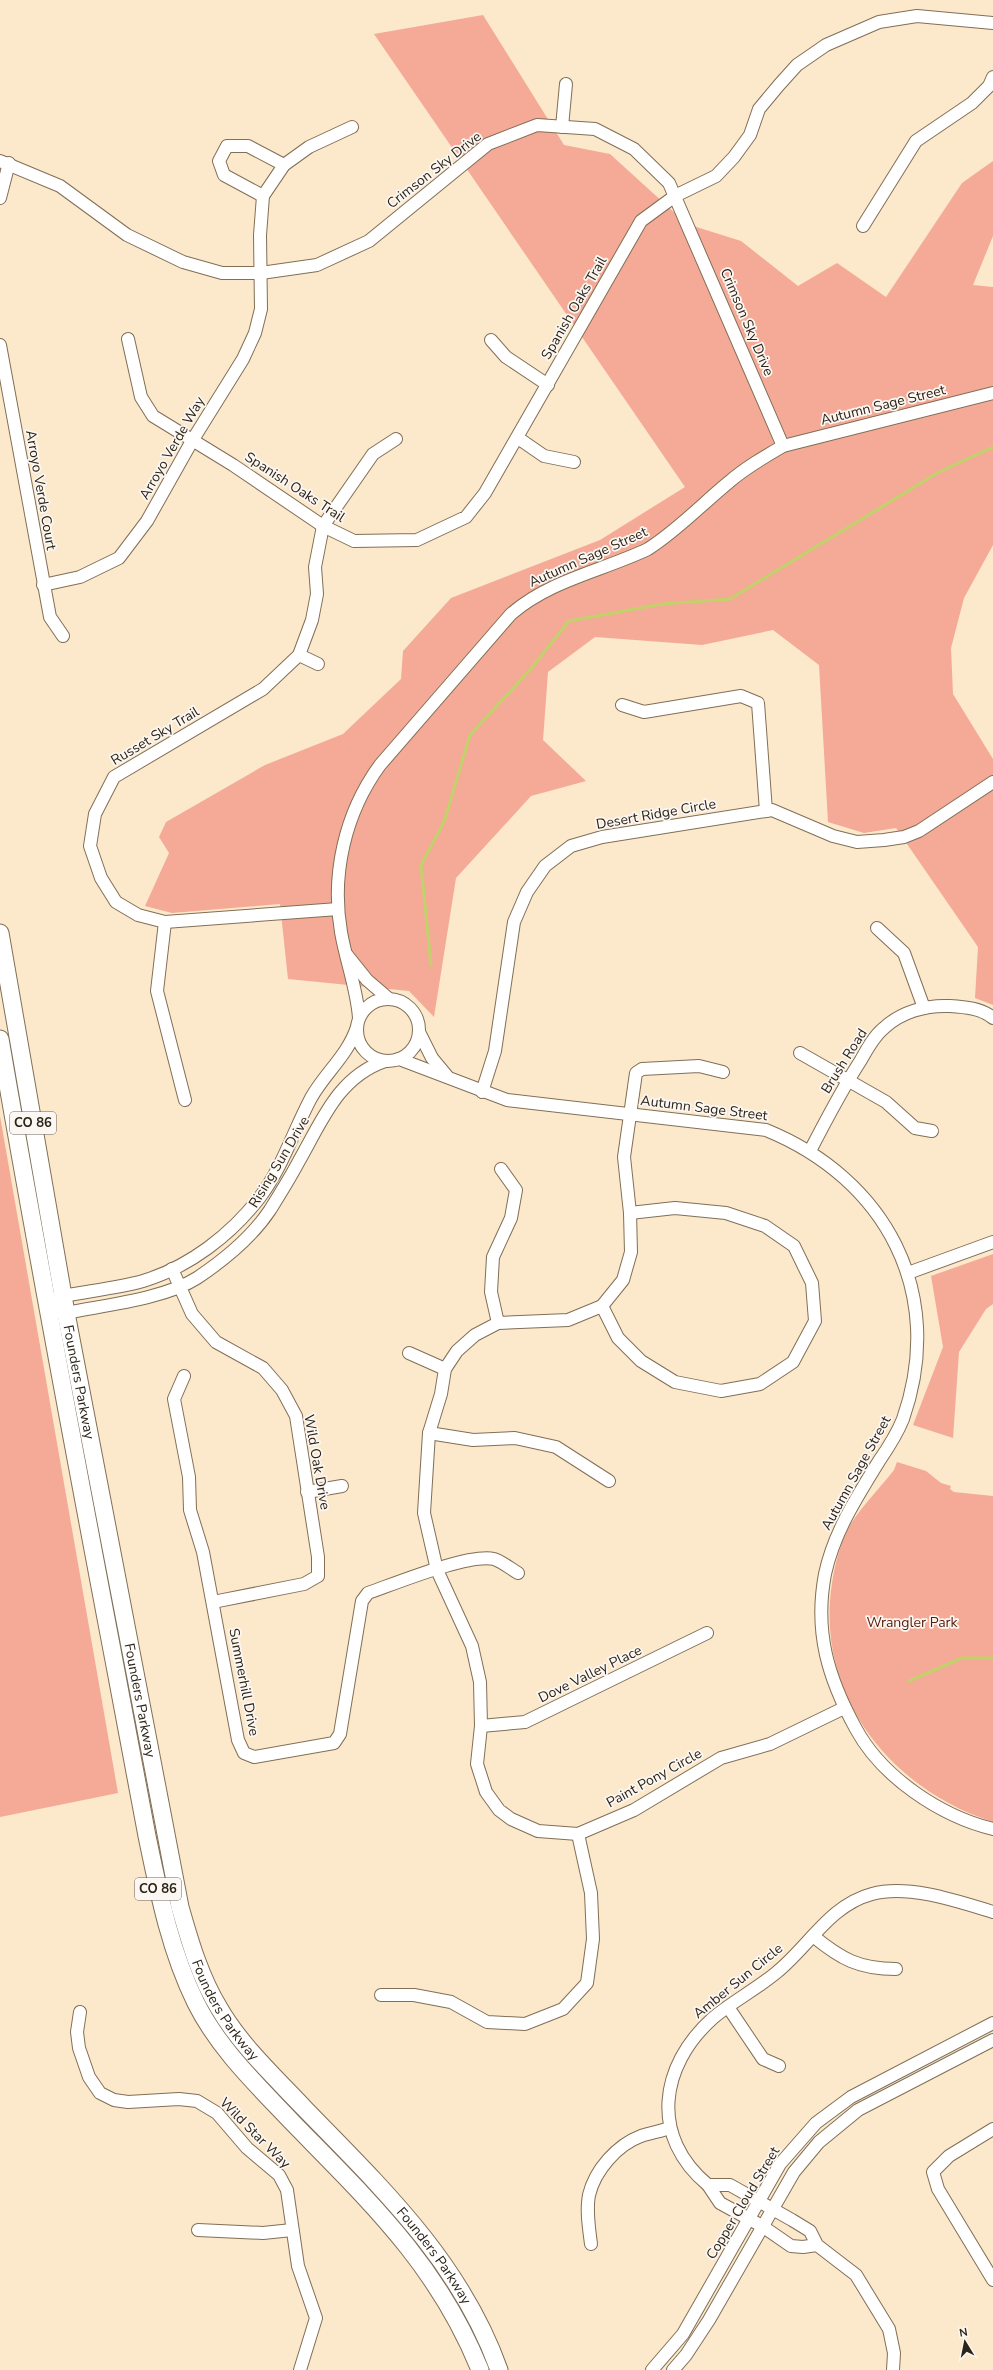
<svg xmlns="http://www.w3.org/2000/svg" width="993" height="2370" font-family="'Nunito Sans',sans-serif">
	<rect width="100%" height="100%" fill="#fce8cb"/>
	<!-- green -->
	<g fill="#f4aa97">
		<path d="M483 15 564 145 610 154 687 224 741 241 798 286 837 263 886 297 962 183 993 161V236L973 285 993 287V545L964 598 951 648 953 694 993 759V1005L975 998 978 947 896 828 864 833 828 822 819 665 773 630 702 645 595 637 548 672 543 740 586 781 531 796 456 878 434 1017 409 991 288 979 280 904 172 913 145 906 169 853 159 837 166 822 265 765 343 734 401 679 403 651 451 598 600 540 685 487 374 34Z"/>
		<path d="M0 1116 118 1793 0 1817Z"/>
		<path d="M993 1254V1304L986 1309 959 1352 953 1438 913 1425 943 1347 931 1276Z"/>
		<path d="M897 1462 926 1471 941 1483 951 1486 950 1489 954 1492 993 1496V1822C896 1791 823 1705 830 1601 832 1576 838 1546 850 1525 862 1506 880 1488 894 1470Z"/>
	</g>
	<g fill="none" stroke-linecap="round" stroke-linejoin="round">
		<!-- stream -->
		<g stroke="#c2d16b" stroke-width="3">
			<path d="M431 965 421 865 444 822 470 735 529 671 569 621 662 604 730 599 939 472 993 447"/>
			<path d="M909 1681 962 1658H993"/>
		</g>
		<defs>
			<g id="minor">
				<path d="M562 127 566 84"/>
				<path d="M0 161 60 186 127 235 183 262 222 273H261L317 265 369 241 488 144 537 125 595 129 634 149 669 183 783 446"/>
				<path d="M263 196 224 175 219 161 227 146H248L284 165"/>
				<path d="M0 198 9 163"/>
				<path d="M863 226 916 141 972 103 989 86 993 77"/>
				<path d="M128 339 141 397 153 416 233 465 323 526 354 541 417 540 466 517 485 493 641 221 675 196 716 176 734 157 750 135 759 109 779 85 797 65 826 45 879 22 917 16 993 23"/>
				<path d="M491 340 506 357 548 385"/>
				<path d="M0 345 50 617 63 636"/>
				<path d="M518 438 544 456 574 462"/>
				<path d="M43 585 80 577 119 558 147 521 192 441 243 359 255 333 261 309 260 235 263 196 284 165 309 147 352 127"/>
				<path d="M299 655 318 664"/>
				<path d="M622 705 644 712 741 696 758 703 766 811"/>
				<path d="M338 909 165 922 138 915 116 902 101 878 90 846 95 814 114 777 263 689 299 655 312 620 317 594 315 567 323 526 373 454 396 439"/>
				<path d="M165 922 157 991 185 1100"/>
				<path d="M877 928 904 953 924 1008"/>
				<path d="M347 955 367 980 388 998"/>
				<circle cx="388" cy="1030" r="31"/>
				<path d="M359 1018C357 989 346 961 341 932 331 874 345 813 380 765L511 614C550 580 602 571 648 549 678 530 702 504 729 482 745 468 764 457 783 446L993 393"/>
				<path d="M419 1032 432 1058 447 1076"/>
				<path d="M800 1053 886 1102 915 1128 932 1131"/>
				<path d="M399 1059 507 1100 766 1130C886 1179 947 1293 903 1419 897 1434 888 1448 879 1461 857 1497 834 1532 825 1574 814 1632 828 1678 856 1729 882 1777 940 1816 993 1829"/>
				<path d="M723 1072 699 1066 642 1069 636 1073 624 1157 630 1213 631 1252 623 1280 602 1306 568 1320 498 1323 475 1335 457 1351 445 1369 441 1394 429 1433 424 1513 437 1570 472 1646 480 1682 481 1726 477 1764 486 1792 499 1810 511 1819 538 1831 578 1834 634 1810 721 1758 770 1744 844 1708"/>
				<path d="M482 1092 495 1051 514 922 527 892 545 866 571 846 602 837 772 810 833 836 857 842 884 840 904 837 919 831 993 782"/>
				<path d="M810 1151C826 1120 842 1089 861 1060 867 1049 874 1036 884 1028 901 1012 926 1005 949 1006 964 1007 981 1008 993 1018"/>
				<path d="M172 1269 192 1314 216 1342 263 1368 282 1390 296 1416 318 1557V1576L304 1584 213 1602"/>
				<path d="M908 1273 993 1242"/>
				<path d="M58 1300 63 1296C89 1291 118 1288 143 1281 189 1267 231 1235 260 1197 282 1168 294 1130 311 1098 325 1073 348 1055 357 1027"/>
				<path d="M602 1306 618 1338 641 1361 675 1382 721 1391 760 1384 793 1362 815 1321 812 1283 794 1246 765 1226 726 1213 675 1208 630 1213"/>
				<path d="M58 1312 66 1313C105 1305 164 1299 197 1278 224 1260 252 1237 270 1210 280 1194 290 1178 299 1161 322 1121 338 1077 385 1061"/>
				<path d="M498 1323 491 1292 493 1257 511 1218 516 1190 501 1169"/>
				<path d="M409 1353 445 1369"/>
				<path d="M184 1376 174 1399 189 1477 190 1510 203 1552 238 1740 244 1753 254 1757 334 1743 340 1734 362 1601 368 1593C394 1584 469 1553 494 1559 501 1561 511 1569 518 1573"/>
				<path d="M429 1433 473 1440 515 1438 556 1447 609 1481"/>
				<path d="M307 1492 342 1486"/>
				<path d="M481 1726 525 1722 707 1633"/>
				<path d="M813 1936C841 1959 859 1969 896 1969"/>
				<path d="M381 1995H414L451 2002 487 2022 525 2024 563 2009 587 1983 593 1939 591 1893 578 1834"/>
				<path d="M728 2007 763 2059 779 2066"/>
				<path d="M80 2012 77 2032 79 2048 89 2077 100 2093 114 2100 128 2102 179 2099 197 2101 217 2113 247 2148 279 2175 287 2190 298 2266 316 2318 300 2370"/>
				<path d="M993 2129 949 2156 933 2172 938 2189 993 2280"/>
				<path d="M708 2185C650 2137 659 2066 713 2018 733 2001 757 1989 777 1972 809 1946 830 1905 872 1894 908 1884 957 1901 993 1912"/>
				<path d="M198 2230 263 2233 292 2230"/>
				<path d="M591 2244C589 2228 586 2211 589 2195 595 2170 617 2145 641 2136 650 2133 661 2131 670 2128"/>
				<path d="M817 2245 803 2247 791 2246 762 2226 720 2203 708 2185H730L792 2220 810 2231 817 2245 856 2275 889 2329 894 2353 893 2370"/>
				<path d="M652 2370 683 2334 780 2164 816 2123 851 2097 993 2023"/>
				<path d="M673 2370 686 2355 709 2320 794 2172 819 2142 858 2110 993 2040"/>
			</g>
			<g id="highway">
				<path id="s1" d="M0 933 66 1313 180 1907C190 1942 200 1977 219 2008 241 2046 275 2077 305 2109 382 2188 461 2263 499 2370"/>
				<path d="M0 1039C36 1250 76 1460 116 1671 126 1726 137 1781 147 1836 159 1894 170 1950 196 2003 219 2049 257 2085 292 2122 369 2201 438 2265 480 2370"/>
			</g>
		</defs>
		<!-- minor casing -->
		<use href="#minor" stroke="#816f56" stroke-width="14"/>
		<!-- highway casing -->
		<use href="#highway" stroke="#816f56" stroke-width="19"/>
		<!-- minor -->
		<use href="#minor" stroke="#fff" stroke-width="12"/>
		<!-- highway -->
		<use href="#highway" stroke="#fff" stroke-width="17"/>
	</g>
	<g text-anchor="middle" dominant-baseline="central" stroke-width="3.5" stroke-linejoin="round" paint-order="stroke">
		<!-- shield labels -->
		<g fill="#fcf7f2" stroke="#6a635a" stroke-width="1">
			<rect x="10" y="1112" width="46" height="22" rx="3"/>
			<rect x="135" y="1878" width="46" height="22" rx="3"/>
		</g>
		<g font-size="13" font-weight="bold" fill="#2b2419">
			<text x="33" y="1123">CO 86</text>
			<text x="158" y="1889">CO 86</text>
		</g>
		<!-- street labels -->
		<g font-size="14" fill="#2b2419" stroke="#fcf7f2">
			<text transform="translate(434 170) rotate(-38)">Crimson Sky Drive</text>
			<text transform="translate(574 308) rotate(-60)">Spanish Oaks Trail</text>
			<text transform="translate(747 322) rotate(67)">Crimson Sky Drive</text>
			<text transform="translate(883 405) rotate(-14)">Autumn Sage Street</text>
			<text transform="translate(172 448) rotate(-60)">Arroyo Verde Way</text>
			<text transform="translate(295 487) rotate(33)">Spanish Oaks Trail</text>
			<text transform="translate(41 490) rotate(80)">Arroyo Verde Court</text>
			<text transform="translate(588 557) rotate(-24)">Autumn Sage Street</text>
			<text transform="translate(155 736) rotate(-31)">Russet Sky Trail</text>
			<text transform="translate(656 814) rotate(-10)">Desert Ridge Circle</text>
			<text transform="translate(844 1061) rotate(-58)">Brush Road</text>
			<text transform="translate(704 1108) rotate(7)">Autumn Sage Street</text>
			<text transform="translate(279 1162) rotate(-59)">Rising Sun Drive</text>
			<text stroke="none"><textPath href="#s1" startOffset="456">Founders Parkway</textPath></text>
			<text transform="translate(317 1462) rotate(80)">Wild Oak Drive</text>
			<text transform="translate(856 1473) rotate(-61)">Autumn Sage Street</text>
			<text transform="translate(590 1674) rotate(-26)">Dove Valley Place</text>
			<text transform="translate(244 1682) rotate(79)">Summerhill Drive</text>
			<text stroke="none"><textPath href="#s1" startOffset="780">Founders Parkway</textPath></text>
			<text transform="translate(654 1778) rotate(-29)">Paint Pony Circle</text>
			<text transform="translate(738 1981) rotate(-39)">Amber Sun Circle</text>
			<text stroke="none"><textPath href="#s1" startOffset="1104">Founders Parkway</textPath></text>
			<text transform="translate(255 2133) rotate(45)">Wild Star Way</text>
			<text transform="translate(743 2203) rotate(-59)">Copper Cloud Street</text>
			<text stroke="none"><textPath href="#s1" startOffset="1428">Founders Parkway</textPath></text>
		</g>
		<!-- park labels -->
		<g font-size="14" fill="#5a1c0b" stroke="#fcf7f2">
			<text x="912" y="1622">Wrangler Park</text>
		</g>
	</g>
	<!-- north arrow -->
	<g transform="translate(965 2342) rotate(350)" stroke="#fcf7f2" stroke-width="3" paint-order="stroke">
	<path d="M0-3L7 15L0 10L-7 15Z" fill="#2b2419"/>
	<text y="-6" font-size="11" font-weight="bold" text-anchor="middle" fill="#2b2419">N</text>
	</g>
</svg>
